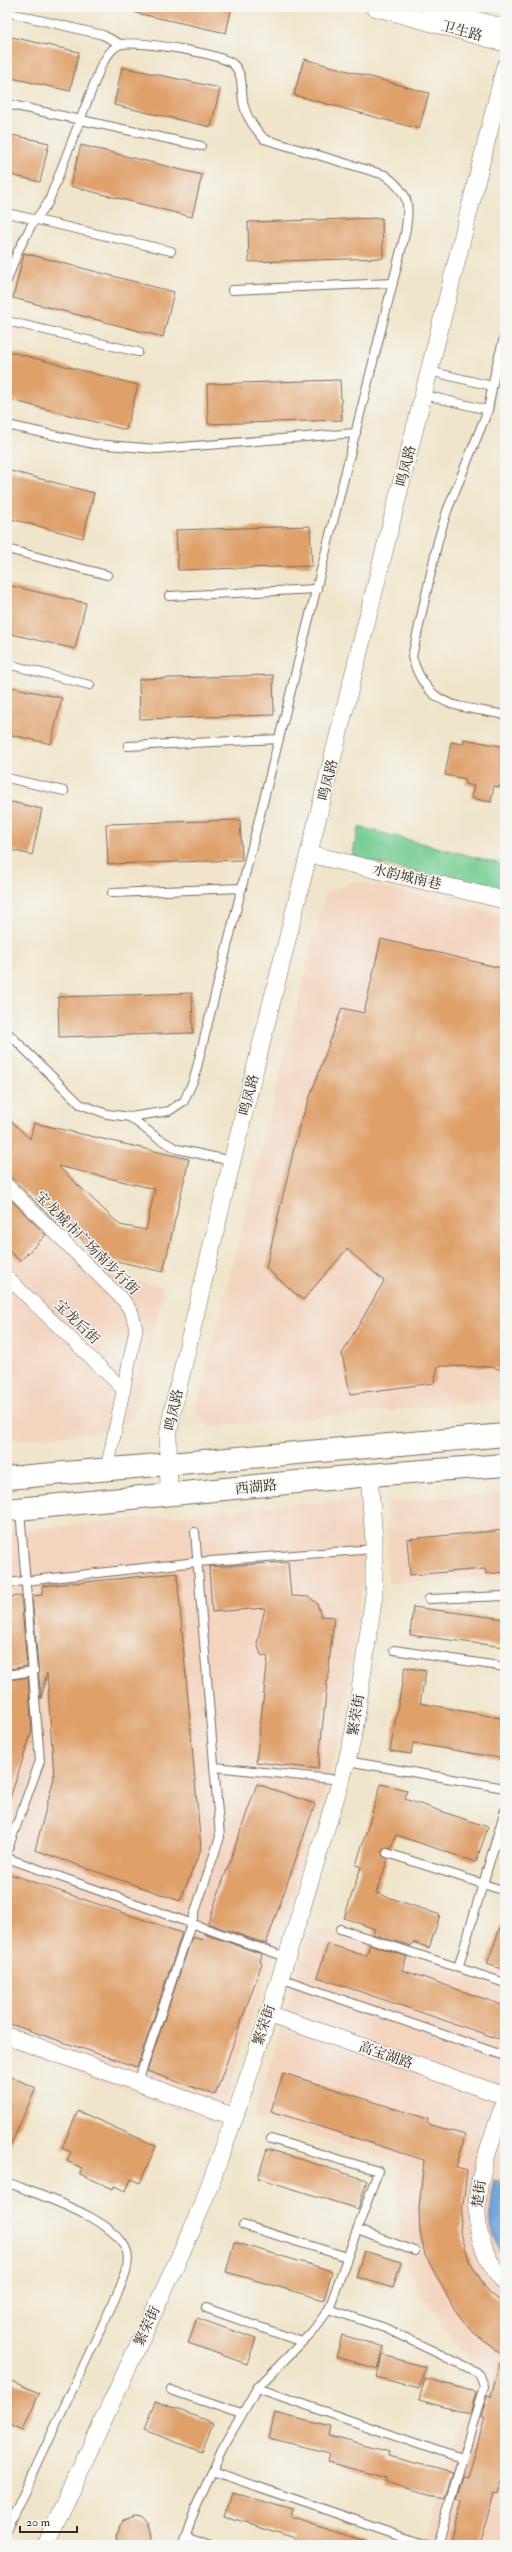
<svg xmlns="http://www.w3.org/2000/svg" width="512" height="2552" font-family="'IM FELL Double Pica','Noto Serif SC',serif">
	<rect width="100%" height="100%" fill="#f6f6f2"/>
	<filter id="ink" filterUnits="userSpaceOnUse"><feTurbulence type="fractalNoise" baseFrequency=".025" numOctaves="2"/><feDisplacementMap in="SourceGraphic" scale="8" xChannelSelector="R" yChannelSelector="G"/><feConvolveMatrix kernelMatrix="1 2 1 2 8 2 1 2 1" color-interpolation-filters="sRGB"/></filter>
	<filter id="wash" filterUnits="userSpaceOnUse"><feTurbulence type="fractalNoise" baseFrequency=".012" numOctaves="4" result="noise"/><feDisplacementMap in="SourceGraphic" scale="16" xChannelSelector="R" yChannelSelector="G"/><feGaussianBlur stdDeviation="0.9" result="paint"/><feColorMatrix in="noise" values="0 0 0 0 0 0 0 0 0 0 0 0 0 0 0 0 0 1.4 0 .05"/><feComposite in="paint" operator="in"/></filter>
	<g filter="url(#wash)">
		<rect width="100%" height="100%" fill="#f0e5cb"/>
		<!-- built -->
		<g fill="#f3d4bf">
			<path d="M355 881 505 916V1400L212 1427 195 1414 326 893Z"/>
			<path d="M7 1183 95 1272 164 1287 137 1404 131 1419 108 1431 7 1441Z"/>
			<path d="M505 1494V1576L388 1583 386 1502Z"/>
			<path d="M363 1498V1580L341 1731 325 1792 218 2125 7 2048V1531Z"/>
			<path d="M312 1926 505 1991V2545H425L476 2366 444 2328 409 2274 398 2227 397 2196 400 2163 254 2117Z"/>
		</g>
		<!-- green -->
		<path fill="#75cd93" stroke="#587c58" d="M359 827 505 865V893L352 857Z"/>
		<!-- water -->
		<path fill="#72a6de" stroke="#56687e" d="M494 2180 505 2183V2259C488 2230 487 2212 494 2180Z"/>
		<g id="blocks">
			<!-- building -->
			<g fill="#dfa06b" fill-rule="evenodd">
				<path d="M137 7H232L226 33 136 13Z"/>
				<path d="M7 36 79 52 70 91 7 77Z"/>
				<path d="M304 59 429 93 419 129 294 95Z"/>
				<path d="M122 67 220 88 211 127 114 105Z"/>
				<path d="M7 134 49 143 40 182 7 174Z"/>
				<path d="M81 145 202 175 192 217 70 186Z"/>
				<path d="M382 218 383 258 249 262 248 222Z"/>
				<path d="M24 253 174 292 163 337 13 298Z"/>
				<path d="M7 351 138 385 126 430 7 399Z"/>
				<path d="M340 380 342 420 208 424 207 384Z"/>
				<path d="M7 470 94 493 83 538 7 518Z"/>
				<path d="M310 526 312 566 178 570 176 530Z"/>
				<path d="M7 585 86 603 75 649 7 633Z"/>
				<path d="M273 675 274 715 140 719 139 679Z"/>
				<path d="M7 686 62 698 51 744 7 734Z"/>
				<path d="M464 739 505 747V788L494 786 491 802 471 798 474 786 465 784 466 779 445 775 451 742 463 744Z"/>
				<path d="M7 801 42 809 32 855 7 849Z"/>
				<path d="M240 820 242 860 108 864 106 824Z"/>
				<path d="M381 939 505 969V1371L492 1367 438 1366 434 1383 350 1394 342 1354 384 1281 347 1249 303 1300 266 1268 299 1127 342 1008 364 1013Z"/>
				<path d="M192 993 193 1033 59 1037 58 997Z"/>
				<path d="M7 1117 30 1139 34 1123 189 1159 163 1272 100 1257 61 1219 57 1223 13 1179 7 1177ZM58 1166 155 1189 146 1230 120 1225Z"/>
				<path d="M7 1196 46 1235 20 1261 7 1249Z"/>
				<path d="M505 1530V1572L486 1574 485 1569 410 1575 407 1539Z"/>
				<path d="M288 1562 291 1596 309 1597 317 1603 321 1616 334 1617 318 1769 256 1762 268 1657 261 1655 257 1643 265 1608 212 1612 209 1567Z"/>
				<path d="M177 1573 201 1849 180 1901 35 1850 54 1778 47 1673 41 1699 32 1596 42 1595V1586Z"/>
				<path d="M21 1596 27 1666 8 1669 7 1597Z"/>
				<path d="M413 1607 505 1619V1647L410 1635Z"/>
				<path d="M405 1667 426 1671 420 1703 505 1719 499 1758 413 1743 411 1754 390 1751Z"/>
				<path d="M28 1677 32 1731 9 1801 8 1680Z"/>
				<path d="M257 1784 315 1804 266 1944 208 1923Z"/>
				<path d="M381 1784 407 1790 405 1799 488 1827 476 1862 396 1835 391 1849 385 1848 382 1851 383 1856 388 1859 376 1893 440 1915 429 1948 413 1942 411 1946 373 1934 375 1929 344 1918 361 1867 356 1865Z"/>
				<path d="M7 1873 182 1933 137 2067 7 2023Z"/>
				<path d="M503 1920 505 1921V1970L487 1964Z"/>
				<path d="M204 1934 262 1954 260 1962 262 1963 215 2095 147 2071 192 1937 202 1940Z"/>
				<path d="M328 1944 366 1956 370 1944 407 1957 402 1970 505 2006V2041L317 1977Z"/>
				<path d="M283 2073 428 2119 427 2124 465 2135 456 2168 467 2171 460 2230 470 2263 489 2292 505 2305V2356L472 2332 455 2310 425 2255 420 2232 419 2209 424 2160 271 2111Z"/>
				<path d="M7 2075 36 2088 7 2153Z"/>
				<path d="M78 2111 156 2146 140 2183 131 2179 126 2191 114 2186 113 2189 80 2174 82 2168 67 2161 71 2152 62 2148Z"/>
				<path d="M267 2149 367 2180 358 2209 258 2178Z"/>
				<path d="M234 2242 332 2271 324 2300 226 2272Z"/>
				<path d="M364 2251 401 2262 393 2288 356 2277Z"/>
				<path d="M197 2318 256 2339 247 2364 188 2343Z"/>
				<path d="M342 2335 384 2347 378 2369 336 2357Z"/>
				<path d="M383 2355 425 2367 419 2389 377 2377Z"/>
				<path d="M500 2363H505V2469L498 2494 494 2493 479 2545H449L462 2502 456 2500 463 2476 468 2477 485 2418 481 2417 487 2395 491 2396Z"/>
				<path d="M425 2378 476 2392 470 2414 419 2400Z"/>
				<path d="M7 2379 39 2393 23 2430 7 2423Z"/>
				<path d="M155 2401 213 2423 202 2452 144 2430Z"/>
				<path d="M275 2413 331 2427 329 2436 389 2452 388 2456 453 2473 445 2498 385 2482 386 2478 327 2462 329 2453 269 2438Z"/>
				<path d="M232 2492 293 2510 291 2518 366 2541V2545H293L295 2538 225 2516Z"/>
				<path d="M135 2516 141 2517 150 2525 153 2537 151 2545H118L116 2536 119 2524 123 2520Z"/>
			</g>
		</g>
	</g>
	<g filter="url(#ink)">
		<use href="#blocks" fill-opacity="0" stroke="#7a6b5b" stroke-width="1"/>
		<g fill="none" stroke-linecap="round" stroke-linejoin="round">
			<defs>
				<g id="service">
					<path d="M14 14 103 35 120 44"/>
					<path d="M7 104 201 146"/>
					<path d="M7 213 171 251"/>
					<path d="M7 281 17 253 32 224 48 203 101 66C106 58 112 46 122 44 139 41 223 53 234 65 245 77 240 91 244 106 247 119 255 128 264 139L385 175C410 194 410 204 405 234L194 1079 184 1101 169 1111 130 1117 107 1114 80 1104 7 1032"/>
					<path d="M232 290 393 283"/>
					<path d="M7 321 138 352"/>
					<path d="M505 334 496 367 488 410 447 511 438 541 412 657C428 710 458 705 505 715"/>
					<path d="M429 371 492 386"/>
					<path d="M424 395 488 410"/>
					<path d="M7 425 94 444 157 449 356 433"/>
					<path d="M7 549 107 575"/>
					<path d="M169 596 317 589"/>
					<path d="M7 664 90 685"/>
					<path d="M128 746 279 739"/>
					<path d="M7 778 64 791"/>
					<path d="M112 893 242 888"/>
					<path d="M130 1117 156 1137 177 1149 232 1161"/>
					<path d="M7 1583 197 1562 375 1549"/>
					<path d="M429 1599 505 1596"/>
					<path d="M394 1650 505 1667"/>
					<path d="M7 1675 34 1671"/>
					<path d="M347 1761 505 1788"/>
					<path d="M214 1767 341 1780"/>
					<path d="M7 1851 40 1761 20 1510"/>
					<path d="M387 1853 505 1891"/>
					<path d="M7 1858 286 1957"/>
					<path d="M340 1929 505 1983"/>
					<path d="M458 1968 505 1810"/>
					<path d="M280 1978 505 2056"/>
					<path d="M138 2082 220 1837 195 1532"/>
					<path d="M7 2182C37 2195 118 2219 127 2252 130 2264 124 2278 119 2290L7 2529"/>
					<path d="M243 2225 347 2257"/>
					<path d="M357 2230 415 2251"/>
					<path d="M206 2308 302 2342"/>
					<path d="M329 2309 385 2328 479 2373 484 2386 437 2545"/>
					<path d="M257 2388 461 2459"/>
					<path d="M171 2390 241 2414"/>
					<path d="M212 2471 429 2545"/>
					<path d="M185 2535 213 2545"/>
					<path d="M182 2545 191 2519 222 2449 257 2388 312 2332 329 2309 378 2171 271 2139"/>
				</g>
				<g id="pedestrian">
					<path d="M7 1185 124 1301 132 1313 136 1329 107 1469"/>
					<path d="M7 1277 124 1390"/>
				</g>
				<g id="minor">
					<path d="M374 7 505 43"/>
					<path d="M429 7 505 28"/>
					<path d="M309 854 505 900"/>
					<path d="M169 1496 168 1436 172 1413 232 1161 505 67"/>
					<path d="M268 2014 505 2096"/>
					<path d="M7 2036 235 2117"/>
					<path d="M505 2100C484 2165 454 2224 505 2283"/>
					<path d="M45 2545 191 2232C254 2079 297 1919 347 1761L354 1731 374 1595V1540L369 1475"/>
				</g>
				<g id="primary">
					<path d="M7 1478 505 1435"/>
					<path d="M7 1510 369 1475 505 1465"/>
				</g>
			</defs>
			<!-- service casing -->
			<use href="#service" stroke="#7a6b5b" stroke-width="10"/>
			<!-- pedestrian casing -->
			<use href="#pedestrian" stroke="#7a6b5b" stroke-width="14"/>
			<!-- minor casing -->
			<use href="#minor" stroke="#7a6b5b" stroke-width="18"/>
			<!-- primary casing -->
			<use href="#primary" stroke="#7a6b5b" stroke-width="24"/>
			<!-- service -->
			<use href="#service" stroke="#fff" stroke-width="8"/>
			<!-- pedestrian -->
			<use href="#pedestrian" stroke="#fff" stroke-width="13"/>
			<!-- minor -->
			<use href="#minor" stroke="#fff" stroke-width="17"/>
			<!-- primary -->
			<use href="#primary" stroke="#fff" stroke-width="22"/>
		</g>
	</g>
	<g text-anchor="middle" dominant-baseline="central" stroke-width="3" stroke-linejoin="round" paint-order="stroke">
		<!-- street labels -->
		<g font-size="14" fill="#3b2a1e" stroke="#f6f6f2">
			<text transform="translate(462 31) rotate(15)">卫生路</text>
			<text transform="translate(406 466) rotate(-76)">鸣凤路</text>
			<text transform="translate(328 780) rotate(-76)">鸣凤路</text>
			<text transform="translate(407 877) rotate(13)">水韵城南巷</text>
			<text transform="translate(249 1095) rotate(-76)">鸣凤路</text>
			<text transform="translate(87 1243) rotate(45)">宝龙城市广场南步行街</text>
			<text transform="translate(77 1322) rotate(44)">宝龙后街</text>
			<text transform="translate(174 1410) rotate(-78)">鸣凤路</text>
			<text transform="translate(256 1487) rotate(-6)">西湖路</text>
			<text transform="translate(356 1715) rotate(-81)">繁荣街</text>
			<text transform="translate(264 2025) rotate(-72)">繁荣街</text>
			<text transform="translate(386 2055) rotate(19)">高宝湖路</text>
			<text transform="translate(479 2194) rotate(-83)">楚街</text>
			<text transform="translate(147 2326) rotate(-65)">繁荣街</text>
		</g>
	</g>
	<!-- margin -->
	<rect width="512" height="2552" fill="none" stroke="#f6f6f2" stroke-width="24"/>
	<!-- scale -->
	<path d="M20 2526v6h57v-6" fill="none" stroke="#3b2a1e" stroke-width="2"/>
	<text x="26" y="2526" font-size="12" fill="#3b2a1e" stroke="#f6f6f2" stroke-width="3" paint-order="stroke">20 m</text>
</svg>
